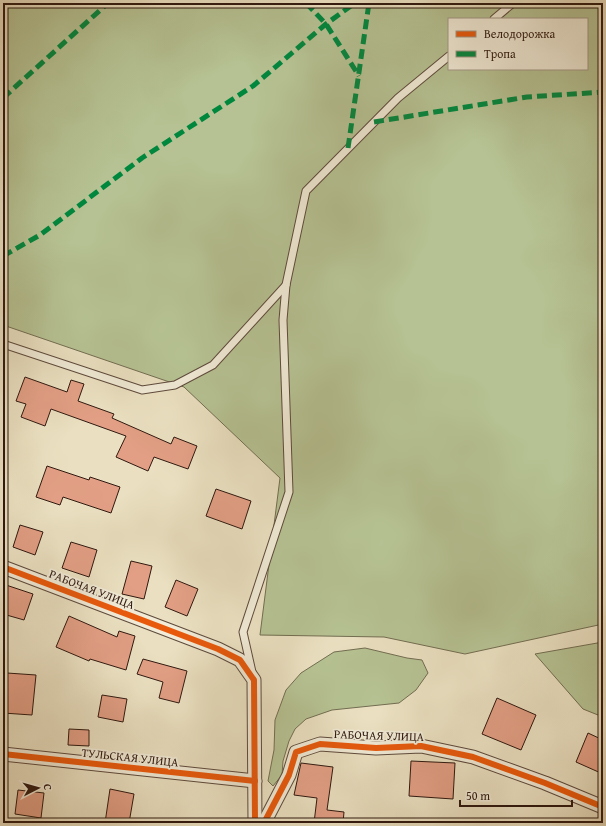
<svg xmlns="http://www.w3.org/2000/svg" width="606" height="826" font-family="'Gentium Book Plus',serif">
	<rect width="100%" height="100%" fill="#eae0c1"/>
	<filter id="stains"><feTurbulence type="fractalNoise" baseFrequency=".005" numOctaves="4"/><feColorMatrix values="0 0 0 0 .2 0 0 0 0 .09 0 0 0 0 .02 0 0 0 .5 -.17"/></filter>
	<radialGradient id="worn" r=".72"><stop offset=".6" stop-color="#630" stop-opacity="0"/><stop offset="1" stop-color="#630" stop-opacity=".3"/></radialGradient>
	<!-- green -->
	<g fill="#b6c293" stroke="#726d51" fill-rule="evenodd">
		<path d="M3 3H603V624L465 654 384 637 260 635 280 478 184 387 3 325ZM449 19H587V69H449Z"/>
		<path d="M603 642V717L583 709 535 654Z"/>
		<path d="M365 648 407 658 422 660 428 673 416 690 399 703 332 710 306 719 295 729 289 741 283 761 282 775 273 786 268 781 274 750 275 720 286 690 301 673 334 652Z"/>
	</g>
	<!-- building -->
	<g fill="#e29f85" stroke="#2f180f">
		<path d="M25 377 67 392 71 380 84 384 78 401 114 414 112 418 171 444 174 437 197 446 188 469 154 457 148 471 116 457 126 436 51 409 45 426 21 417 26 404 16 401Z"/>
		<path d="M47 466 89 480 90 477 120 487 111 513 63 497 60 505 36 497Z"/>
		<path d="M216 489 251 501 242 529 206 516Z"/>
		<path d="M20 525 43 532 35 555 13 547Z"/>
		<path d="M71 542 97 550 89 577 62 568Z"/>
		<path d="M131 561 152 566 144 599 122 594Z"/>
		<path d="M176 580 198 589 187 616 165 607Z"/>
		<path d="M3 584 33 594 24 620 3 614Z"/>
		<path d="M69 616 117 637 119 631 135 636 126 670 90 659 89 661 56 647Z"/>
		<path d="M143 659 187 671 179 703 159 698 163 682 137 674Z"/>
		<path d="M7 673 36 675 32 715 3 713Z"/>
		<path d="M102 695 127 699 123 722 98 717Z"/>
		<path d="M497 698 536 715 521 750 482 734Z"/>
		<path d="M69 729 89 730V746L68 745Z"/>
		<path d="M588 733 603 740V774L576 762Z"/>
		<path d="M411 761 455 763 453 799 409 796Z"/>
		<path d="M301 763 333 767 327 810 344 812 343 823H314L317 798 294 795Z"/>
		<path d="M110 789 134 794 129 823H105Z"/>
		<path d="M18 790 44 793 41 818 15 814Z"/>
	</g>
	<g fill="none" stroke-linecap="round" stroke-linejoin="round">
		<defs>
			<g id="lane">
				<path d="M494 19 513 3"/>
				<path d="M3 344 142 390 175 385 213 365 286 285"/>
				<path d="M252 672 243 632 289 492 283 320 286 285 306 191 398 98 449 56"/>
			</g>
			<g id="street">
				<path d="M3 567 218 649 240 660 254 680 255 823"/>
				<path d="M3 754 255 781"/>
				<path d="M264 823 289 775 296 752 320 744 376 748 421 746 473 757 545 783 603 807"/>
			</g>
		</defs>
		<!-- lane casing -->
		<use href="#lane" stroke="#5e4a3c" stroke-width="9"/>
		<!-- street casing -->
		<use href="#street" stroke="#5e4a3c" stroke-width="15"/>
		<!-- lane -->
		<use href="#lane" stroke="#f1ebd7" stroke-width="7"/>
		<!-- street -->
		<use href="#street" stroke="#f1ebd7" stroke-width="13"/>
		<!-- quiet -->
		<g stroke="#00873e" stroke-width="5" stroke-dasharray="10 5" stroke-linecap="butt">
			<path d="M306 3 326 24 359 76"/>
			<path d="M3 98 108 3"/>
			<path d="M374 122 527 97 603 92"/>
			<path d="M348 148 369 3"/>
			<path d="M3 256 40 235 142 158 253 86 326 24 355 3"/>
		</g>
		<defs>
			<g id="cycleway">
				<path d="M3 567 218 649 240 660 254 680 255 823"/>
				<path d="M3 754 255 781"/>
				<path d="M264 823 289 775 296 752 320 744 376 748 421 746 473 757 545 783 603 807"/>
			</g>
		</defs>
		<!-- cycleway casing -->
		<use href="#cycleway" stroke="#f1ebd7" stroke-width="8"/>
		<!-- cycleway -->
		<use href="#cycleway" stroke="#e8590c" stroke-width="6"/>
	</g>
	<g text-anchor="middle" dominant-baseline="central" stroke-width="3.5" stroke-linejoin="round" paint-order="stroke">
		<!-- street labels -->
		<g font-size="12" fill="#2f180f" stroke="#f1ebd7">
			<text transform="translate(92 589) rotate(21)">РАБОЧАЯ УЛИЦА</text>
			<text transform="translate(379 735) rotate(2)">РАБОЧАЯ УЛИЦА</text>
			<text transform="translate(130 757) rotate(6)">ТУЛЬСКАЯ УЛИЦА</text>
		</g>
	</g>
	<!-- margin -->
	<rect width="606" height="826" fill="none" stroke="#eae0c1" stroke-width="16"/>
	<rect x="4" y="4" width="598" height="818" fill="none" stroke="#2f180f" stroke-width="2"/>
	<rect x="8" y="8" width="590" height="810" fill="none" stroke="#2f180f"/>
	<!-- legend -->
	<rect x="448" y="18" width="140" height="52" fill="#f1ebd7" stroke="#a39787"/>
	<rect x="456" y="31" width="20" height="6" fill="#e8590c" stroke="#a39787"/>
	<text x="484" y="38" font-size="12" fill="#2f180f">Велодорожка</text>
	<rect x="456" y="51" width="20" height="6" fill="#00873e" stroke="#a39787"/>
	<text x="484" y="58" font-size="12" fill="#2f180f">Тропа</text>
	<!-- north arrow -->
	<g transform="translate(38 788) rotate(84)" stroke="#f1ebd7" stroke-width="3" paint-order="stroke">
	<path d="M0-3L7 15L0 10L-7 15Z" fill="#2f180f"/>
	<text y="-6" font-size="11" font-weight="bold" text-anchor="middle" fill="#2f180f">С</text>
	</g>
	<!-- scale -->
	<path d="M460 800v6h112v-6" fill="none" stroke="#2f180f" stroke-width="2"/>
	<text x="466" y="800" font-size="12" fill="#2f180f" stroke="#f1ebd7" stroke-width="3" paint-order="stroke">50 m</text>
	<rect width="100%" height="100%" filter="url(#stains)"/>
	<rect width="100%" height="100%" fill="url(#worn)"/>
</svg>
